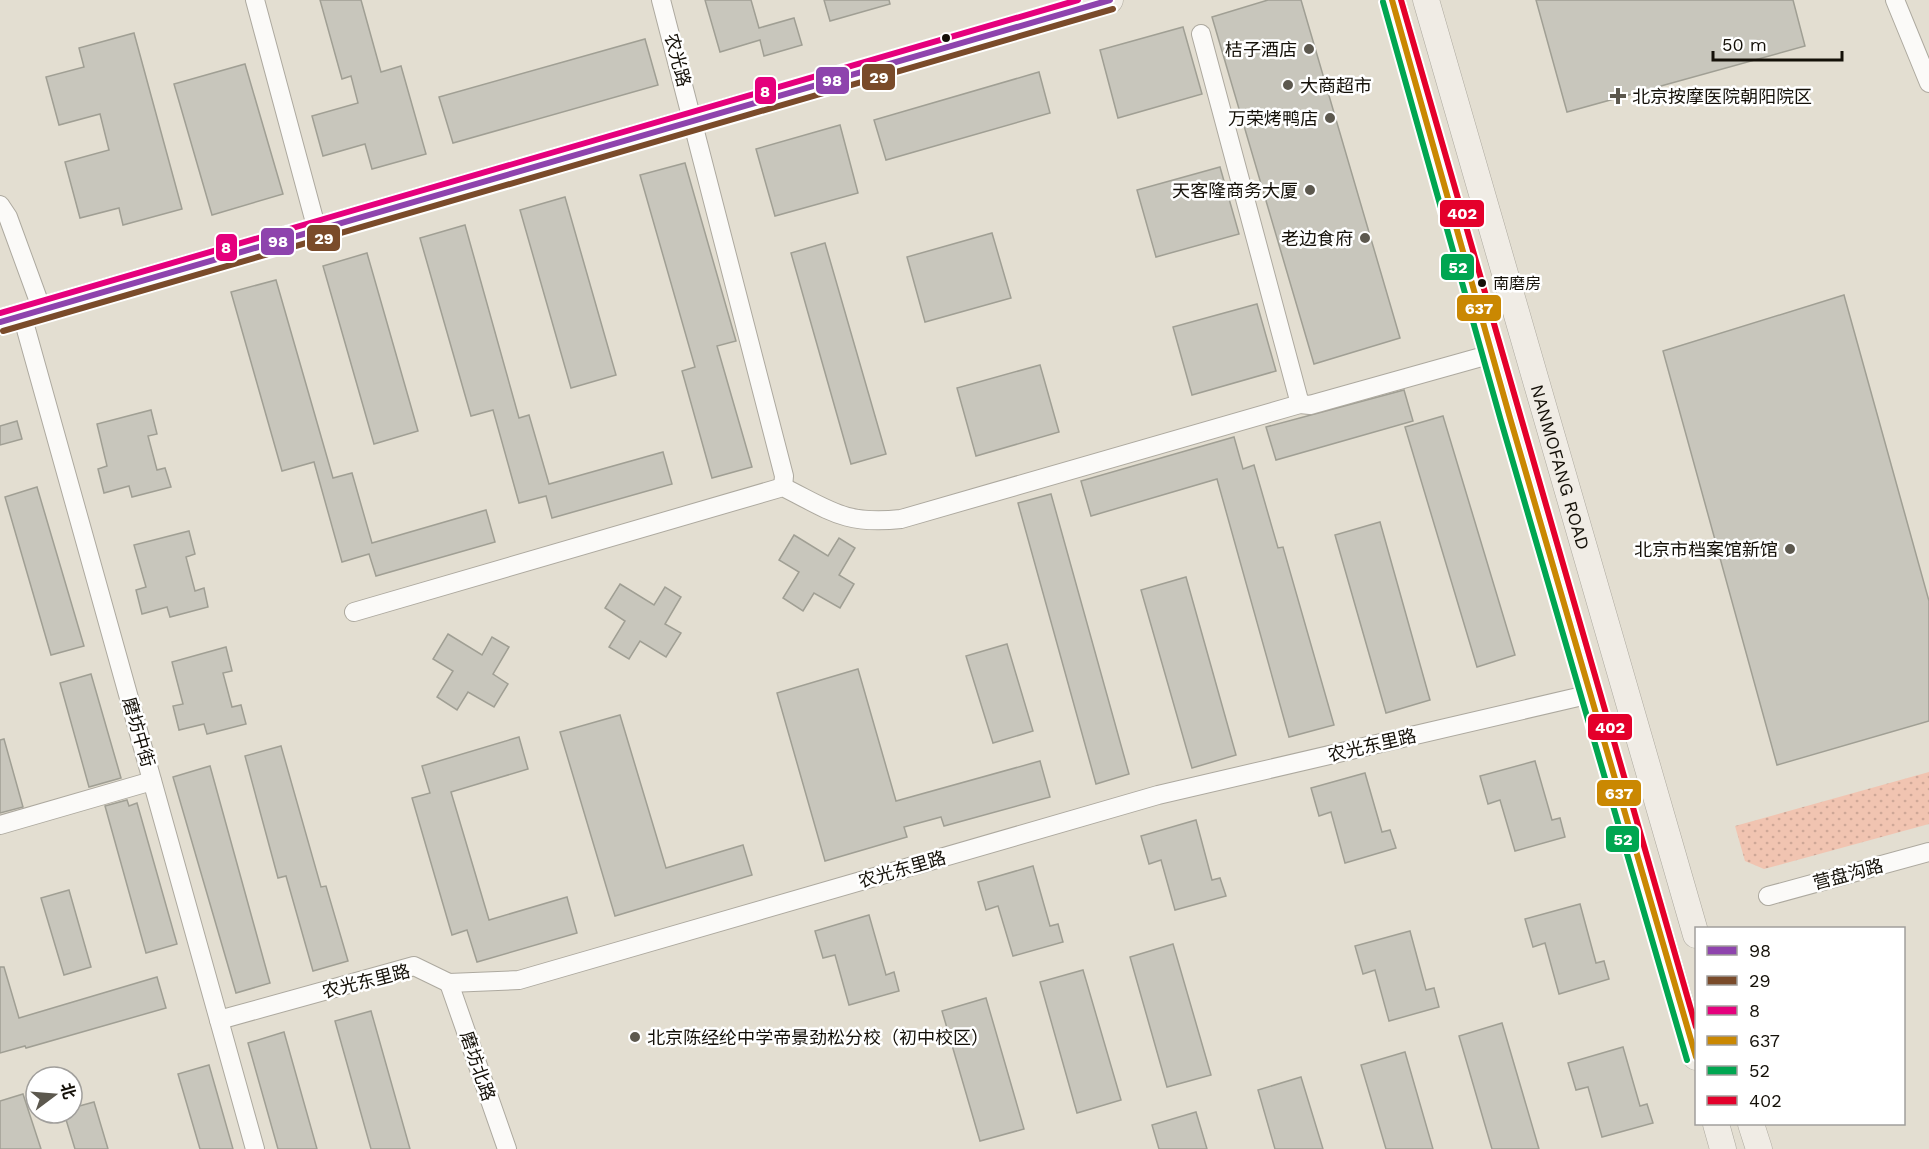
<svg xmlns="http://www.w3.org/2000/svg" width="1929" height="1149" font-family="'Work Sans','Noto Sans SC',sans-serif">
	<defs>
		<pattern id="grass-dots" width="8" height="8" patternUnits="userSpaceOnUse" patternTransform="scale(1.5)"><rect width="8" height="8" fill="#f1c4b1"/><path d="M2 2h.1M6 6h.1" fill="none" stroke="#cea797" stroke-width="1.8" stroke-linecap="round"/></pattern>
	</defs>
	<rect width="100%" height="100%" fill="#e3ded1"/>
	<!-- grass -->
	<path fill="url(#grass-dots)" d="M1929 772V824L1764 869 1745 861 1735 826Z"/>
	<!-- building -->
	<g fill="#c8c6bc" stroke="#a09f94" stroke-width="1.5">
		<path d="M320 0H361L381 72 401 66 426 154 372 169 365 144 323 156 312 116 358 103 351 76 342 79Z"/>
		<path d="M705 0H751L759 28 794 18 802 45 764 56 760 40 720 52Z"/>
		<path d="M824 0H889L890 4 830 21Z"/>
		<path d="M1268 0H1301L1400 338 1314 364 1212 17Z"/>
		<path d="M1536 0H1793L1805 46 1567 112Z"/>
		<path d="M1183 27 1202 94 1118 118 1100 50Z"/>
		<path d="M134 33 182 209 123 225 119 208 80 218 65 162 109 150 100 114 59 125 46 77 84 67 79 48Z"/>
		<path d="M645 39 658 85 453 143 439 97Z"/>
		<path d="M245 64 283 194 212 215 174 84Z"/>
		<path d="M1039 72 1050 113 886 160 874 120Z"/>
		<path d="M840 125 858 193 775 216 756 149Z"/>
		<path d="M685 163 736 341 717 346 752 467 712 478 682 371 695 367 640 175Z"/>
		<path d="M1220 167 1239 234 1156 257 1137 190Z"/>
		<path d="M565 197 616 375 571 388 520 210Z"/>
		<path d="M465 225 519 418 529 415 549 484 663 452 672 484 552 518 546 496 519 503 493 410 471 416 420 238Z"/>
		<path d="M992 233 1011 298 925 322 907 257Z"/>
		<path d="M825 243 886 454 851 464 791 253Z"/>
		<path d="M367 253 418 431 374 444 323 266Z"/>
		<path d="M276 280 333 478 352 473 372 543 486 510 495 542 376 576 369 554 342 562 314 462 282 471 231 292Z"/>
		<path d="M1844 295 1929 601V721L1777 765 1663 351Z"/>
		<path d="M1257 304 1276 371 1192 395 1173 327Z"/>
		<path d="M1040 365 1059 432 976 456 957 388Z"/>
		<path d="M1404 390 1413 421 1276 460 1266 427Z"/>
		<path d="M151 410 157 434 148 436 157 470 165 468 171 487 132 497 129 486 104 493 98 469 107 466 97 424Z"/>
		<path d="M1443 416 1515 655 1477 667 1405 427Z"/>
		<path d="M17 421 22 439 0 445V426Z"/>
		<path d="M1234 437 1243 469 1254 465 1278 548 1283 547 1334 725 1289 737 1217 479 1091 516 1081 481Z"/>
		<path d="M37 487 84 646 51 655 5 497Z"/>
		<path d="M1051 494 1129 774 1096 784 1018 503Z"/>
		<path d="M1380 522 1430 700 1386 713 1335 535Z"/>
		<path d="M189 531 195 554 186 557 195 591 204 588 208 607 170 617 167 607 142 614 136 590 146 587 134 545Z"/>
		<path d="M794 535 828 556 839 538 855 548 839 575 854 584 840 608 814 593 803 611 783 598 799 572 779 560Z"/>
		<path d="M1186 577 1236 755 1192 768 1141 590Z"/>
		<path d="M620 584 654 605 665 587 681 597 665 624 681 633 666 657 640 641 629 659 609 647 625 621 605 608Z"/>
		<path d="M448 634 482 655 492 637 509 647 493 674 508 684 494 707 468 692 457 710 437 697 453 671 433 659Z"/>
		<path d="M1007 644 1033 731 993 743 966 656Z"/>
		<path d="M226 647 232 671 223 673 232 707 241 705 246 724 207 734 204 724 179 730 173 706 183 704 172 662Z"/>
		<path d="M858 669 896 801 1040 761 1050 797 944 826 941 817 904 827 907 837 825 861 777 693Z"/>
		<path d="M91 674 121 778 89 787 60 683Z"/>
		<path d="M620 715 666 868 743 845 752 875 615 916 560 732Z"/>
		<path d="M519 737 528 769 451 792 489 920 567 897 577 933 477 962 467 930 452 935 412 798 430 793 422 766Z"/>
		<path d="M4 739 23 807 0 813V740Z"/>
		<path d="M281 746 321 887 326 886 348 961 313 971 286 876 278 878 245 756Z"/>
		<path d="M1535 761 1552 820 1560 818 1565 837 1515 851 1500 800 1488 804 1480 776Z"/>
		<path d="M210 766 270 983 236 993 173 777Z"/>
		<path d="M1365 773 1382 832 1390 830 1396 848 1345 863 1331 812 1319 816 1311 788Z"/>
		<path d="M127 800 129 806 137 803 177 944 146 953 105 806Z"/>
		<path d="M1196 820 1212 880 1220 878 1226 896 1175 910 1161 860 1149 864 1141 836Z"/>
		<path d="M1033 866 1050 926 1058 924 1063 942 1013 956 998 906 986 910 978 882Z"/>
		<path d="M69 890 91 967 64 975 41 898Z"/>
		<path d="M1580 904 1596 963 1604 961 1609 979 1559 994 1545 943 1533 947 1525 919Z"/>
		<path d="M869 915 886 975 894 972 899 991 849 1005 835 955 823 958 815 931Z"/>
		<path d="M1410 931 1426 990 1434 988 1439 1007 1389 1021 1375 970 1363 974 1355 946Z"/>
		<path d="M1173 944 1211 1075 1167 1087 1130 957Z"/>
		<path d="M0 967H4L19 1018 157 977 166 1008 26 1048 25 1046 0 1053Z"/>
		<path d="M1083 970 1121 1100 1077 1113 1040 982Z"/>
		<path d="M986 998 1024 1129 980 1141 942 1011Z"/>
		<path d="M371 1011 410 1149H371L335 1021Z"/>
		<path d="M1502 1023 1539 1149H1492L1459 1036Z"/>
		<path d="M284 1032 317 1149H278L248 1043Z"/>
		<path d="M1623 1047 1640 1106 1647 1104 1653 1123 1602 1137 1588 1087 1576 1090 1568 1063Z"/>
		<path d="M1405 1052 1433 1149H1386L1361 1065Z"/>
		<path d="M209 1065 233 1149H200L178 1074Z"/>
		<path d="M1301 1077 1323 1149H1275L1258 1090Z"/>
		<path d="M23 1094 41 1149H0V1101Z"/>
		<path d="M94 1102 108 1149H75L64 1113H72V1108Z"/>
		<path d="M1196 1112 1207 1149H1159L1152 1125Z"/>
	</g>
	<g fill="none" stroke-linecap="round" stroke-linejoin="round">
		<defs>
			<g id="street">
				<path d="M255 0 317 230"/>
				<path d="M661 0 784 476 783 487"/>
				<path d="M1895 0 1929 83"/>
				<path d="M1201 34 1300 404"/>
				<path d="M0 205 8 217 42 310"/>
				<path d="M22 315 255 1149"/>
				<path d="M354 612 783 487C831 511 845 525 901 519L1300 404 1310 405 1492 354"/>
				<path d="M0 825 152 781"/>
				<path d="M1768 896 1929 852"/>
				<path d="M449 983 507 1149"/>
				<path d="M219 1020 414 966 449 983 519 980 1158 795 1591 694"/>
			</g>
			<g id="secondary">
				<path d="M1392 0 1510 418 1696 1057"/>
				<path id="s1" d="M1426 0 1696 935"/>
				<path d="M0 322 1110 0"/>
				<path d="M1716 1124 1723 1149"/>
				<path d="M1751 1124 1759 1149"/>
			</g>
		</defs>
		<!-- street casing -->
		<use href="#street" stroke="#ada99f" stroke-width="20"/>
		<!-- secondary casing -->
		<use href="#secondary" stroke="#ada99f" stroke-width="27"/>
		<!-- street -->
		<use href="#street" stroke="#fbfaf8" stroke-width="18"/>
		<!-- secondary -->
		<use href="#secondary" stroke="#f0ece5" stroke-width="26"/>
		<defs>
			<path id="bus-1" d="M0 322 1110 0"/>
			<path id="bus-2" d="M3 331 1113 9"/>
			<path id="bus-3" d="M0 313 1078 0"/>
			<path id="bus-4" d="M1392 0 1510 418 1696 1057"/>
			<path id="bus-5" d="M1383 2 1501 421 1687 1060"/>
			<path id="bus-6" d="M1401 0 1696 1027"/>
		</defs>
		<!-- bus-1 casing -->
		<use href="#bus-1" stroke="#fff" stroke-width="10"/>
		<!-- bus-2 casing -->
		<use href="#bus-2" stroke="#fff" stroke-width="10"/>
		<!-- bus-3 casing -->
		<use href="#bus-3" stroke="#fff" stroke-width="10"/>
		<!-- bus-4 casing -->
		<use href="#bus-4" stroke="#fff" stroke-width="10"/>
		<!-- bus-5 casing -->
		<use href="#bus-5" stroke="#fff" stroke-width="10"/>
		<!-- bus-6 casing -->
		<use href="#bus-6" stroke="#fff" stroke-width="10"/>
		<!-- bus-1 -->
		<use href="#bus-1" stroke="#8e44ad" stroke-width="6"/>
		<!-- bus-2 -->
		<use href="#bus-2" stroke="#7a4b2a" stroke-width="6"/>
		<!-- bus-3 -->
		<use href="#bus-3" stroke="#e5007d" stroke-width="6"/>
		<!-- bus-4 -->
		<use href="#bus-4" stroke="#ca8802" stroke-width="6"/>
		<!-- bus-5 -->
		<use href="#bus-5" stroke="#00a651" stroke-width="6"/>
		<!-- bus-6 -->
		<use href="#bus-6" stroke="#e4002b" stroke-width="6"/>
	</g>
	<!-- markers -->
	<g fill="#141008" stroke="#fff" stroke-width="2">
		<circle cx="946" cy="38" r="5"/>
		<circle cx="1482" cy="283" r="5"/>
	</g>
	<g fill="#5c584e" stroke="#fff" stroke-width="2">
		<circle cx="1309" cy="49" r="6"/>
		<circle cx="1288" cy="85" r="6"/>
		<path d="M1615 87h6v6h6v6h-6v6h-6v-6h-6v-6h6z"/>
		<circle cx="1330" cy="118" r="6"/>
		<circle cx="1310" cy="190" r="6"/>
		<circle cx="1365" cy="238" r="6"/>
		<circle cx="1790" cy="549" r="6"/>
		<circle cx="635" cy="1037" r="6"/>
	</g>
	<g text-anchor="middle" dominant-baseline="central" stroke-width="5" stroke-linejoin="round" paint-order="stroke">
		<!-- bus labels -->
		<g font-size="16" fill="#141008" stroke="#fff" text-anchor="start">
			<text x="1493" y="283">南磨房</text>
		</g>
		<!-- poi labels -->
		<g font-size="18" fill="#141008" stroke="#fff" text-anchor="end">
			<text x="1297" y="49">桔子酒店</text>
			<text x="1300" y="85" text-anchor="start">大商超市</text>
			<text x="1632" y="96" text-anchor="start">北京按摩医院朝阳院区</text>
			<text x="1318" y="118">万荣烤鸭店</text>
			<text x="1298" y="190">天客隆商务大厦</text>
			<text x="1353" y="238">老边食府</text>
			<text x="1778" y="549">北京市档案馆新馆</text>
			<text x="647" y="1037" text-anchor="start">北京陈经纶中学帝景劲松分校（初中校区）</text>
		</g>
		<!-- street labels -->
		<g font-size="18" fill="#141008" stroke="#fff">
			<text transform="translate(678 60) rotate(75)">农光路</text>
			<text stroke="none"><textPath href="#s1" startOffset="486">NANMOFANG ROAD</textPath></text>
			<text transform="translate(139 732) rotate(74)">磨坊中街</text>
			<text transform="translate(1372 745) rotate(-13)">农光东里路</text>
			<text transform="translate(902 869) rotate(-16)">农光东里路</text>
			<text transform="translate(1848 874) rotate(-15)">营盘沟路</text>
			<text transform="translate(366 981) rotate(-14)">农光东里路</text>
			<text transform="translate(478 1066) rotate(71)">磨坊北路</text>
		</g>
	</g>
	<g stroke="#fff" stroke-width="2">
		<rect x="861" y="63" width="35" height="28" rx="6" fill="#7a4b2a"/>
		<rect x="815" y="66" width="35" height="29" rx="6" fill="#8e44ad"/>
		<rect x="754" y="76" width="23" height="29" rx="6" fill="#e5007d"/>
		<rect x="1439" y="199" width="46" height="29" rx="6" fill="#e4002b"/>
		<rect x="306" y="224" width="35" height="28" rx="6" fill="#7a4b2a"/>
		<rect x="260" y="227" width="35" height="29" rx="6" fill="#8e44ad"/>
		<rect x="215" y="233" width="23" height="29" rx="6" fill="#e5007d"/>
		<rect x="1440" y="253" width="35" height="28" rx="6" fill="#00a651"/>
		<rect x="1456" y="294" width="46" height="28" rx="6" fill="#ca8802"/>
		<rect x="1587" y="713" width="46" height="28" rx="6" fill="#e4002b"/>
		<rect x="1596" y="779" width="46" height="28" rx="6" fill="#ca8802"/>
		<rect x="1605" y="825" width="35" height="28" rx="6" fill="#00a651"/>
	</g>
	<g font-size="16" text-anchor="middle" font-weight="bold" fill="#fff">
		<text x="879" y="83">29</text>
		<text x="832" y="86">98</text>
		<text x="765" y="97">8</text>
		<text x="1462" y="219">402</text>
		<text x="324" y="244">29</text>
		<text x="278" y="247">98</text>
		<text x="226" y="253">8</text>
		<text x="1458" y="273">52</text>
		<text x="1479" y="314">637</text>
		<text x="1610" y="733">402</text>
		<text x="1619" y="799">637</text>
		<text x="1623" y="845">52</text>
	</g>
	<!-- legend -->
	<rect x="1695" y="927" width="210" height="198" fill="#ffffff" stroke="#a19f9c" stroke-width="1.5"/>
	<rect x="1707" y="946" width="30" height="9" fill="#8e44ad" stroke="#a19f9c" stroke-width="1.5"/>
	<text x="1749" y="957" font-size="18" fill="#141008">98</text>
	<rect x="1707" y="976" width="30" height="9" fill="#7a4b2a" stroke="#a19f9c" stroke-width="1.5"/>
	<text x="1749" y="987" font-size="18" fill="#141008">29</text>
	<rect x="1707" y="1006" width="30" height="9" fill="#e5007d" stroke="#a19f9c" stroke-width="1.5"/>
	<text x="1749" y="1017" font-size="18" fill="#141008">8</text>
	<rect x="1707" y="1036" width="30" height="9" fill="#ca8802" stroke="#a19f9c" stroke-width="1.5"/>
	<text x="1749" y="1047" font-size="18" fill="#141008">637</text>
	<rect x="1707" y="1066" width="30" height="9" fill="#00a651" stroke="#a19f9c" stroke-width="1.5"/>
	<text x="1749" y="1077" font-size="18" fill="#141008">52</text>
	<rect x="1707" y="1096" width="30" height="9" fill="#e4002b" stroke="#a19f9c" stroke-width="1.5"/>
	<text x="1749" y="1107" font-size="18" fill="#141008">402</text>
	<!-- north arrow -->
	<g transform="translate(54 1095) rotate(74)"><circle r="28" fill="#ffffff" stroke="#a19f9c" stroke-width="1.5"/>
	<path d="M0-4.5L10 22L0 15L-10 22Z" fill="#5c584e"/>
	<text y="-9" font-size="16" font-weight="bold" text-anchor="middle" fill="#141008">北</text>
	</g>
	<!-- scale -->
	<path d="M1713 51v9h129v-9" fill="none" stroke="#141008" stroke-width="3"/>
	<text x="1722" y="51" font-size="18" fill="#141008" stroke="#ffffff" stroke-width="4.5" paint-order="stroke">50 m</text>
</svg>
